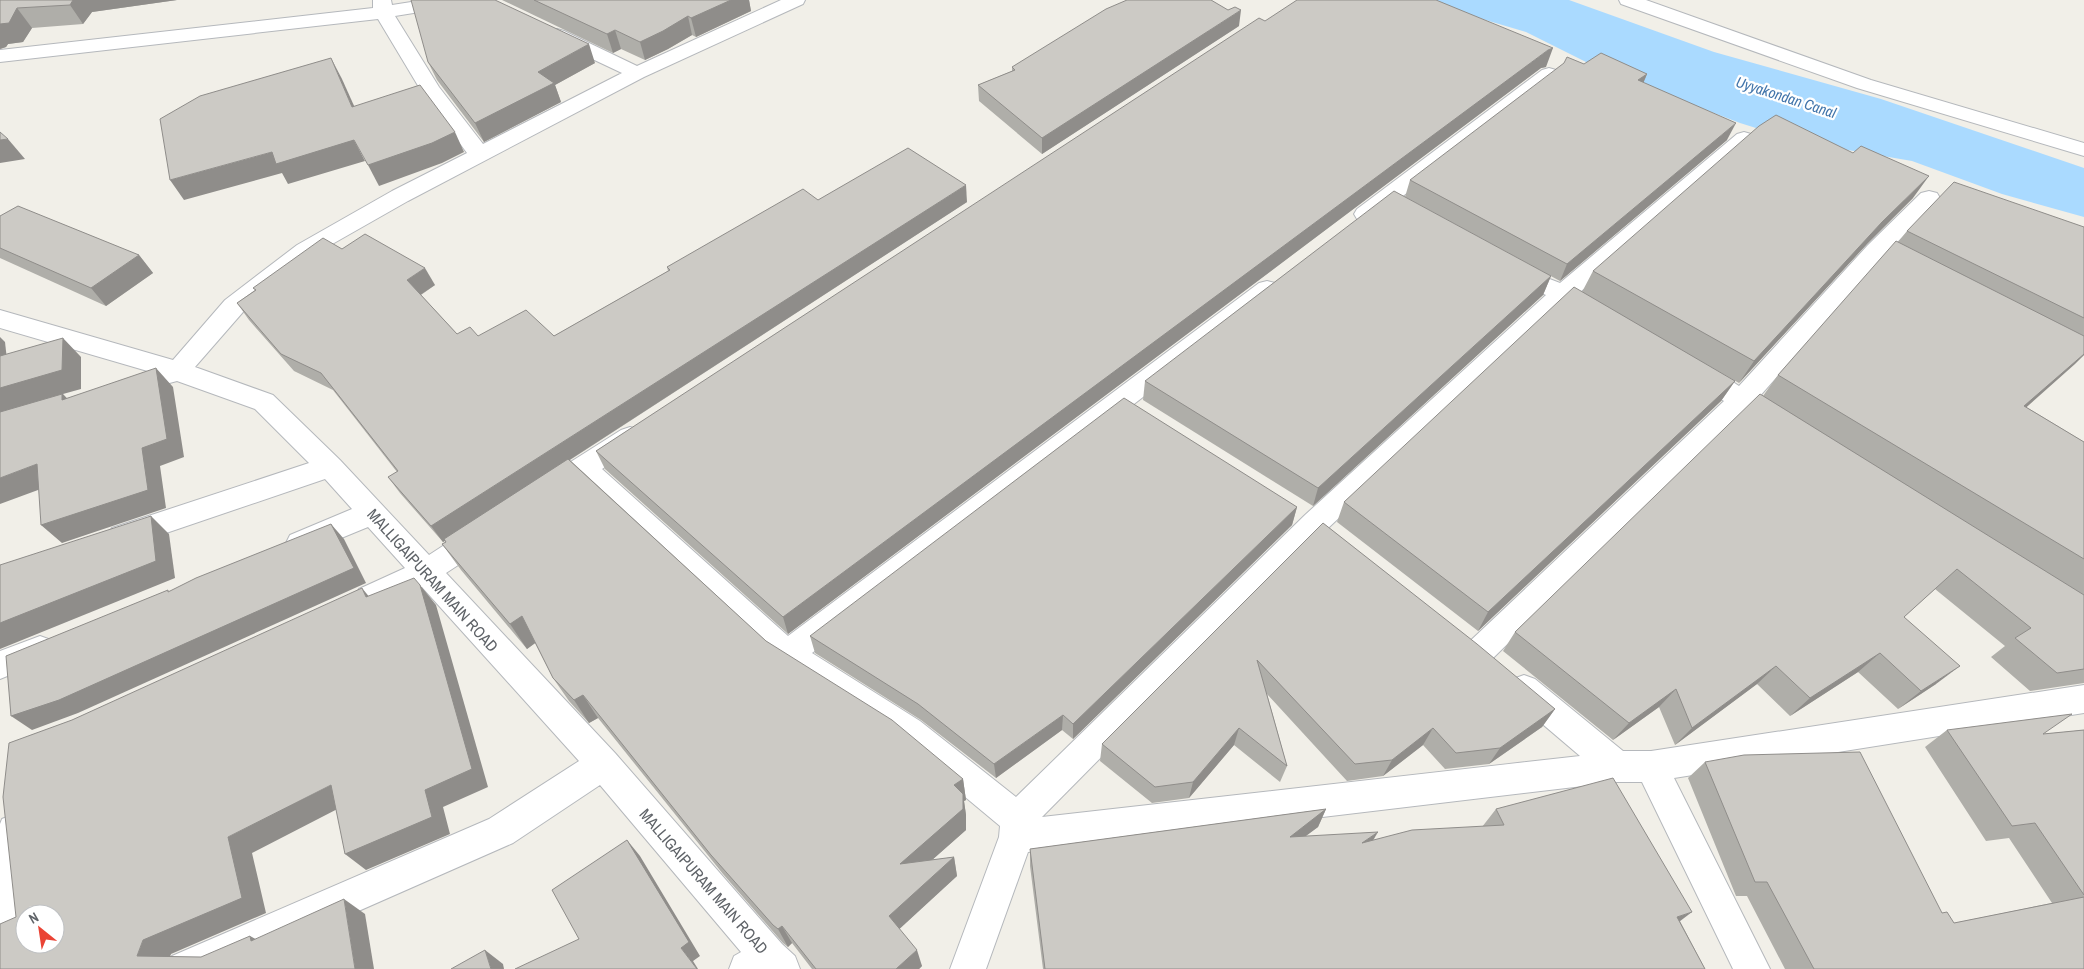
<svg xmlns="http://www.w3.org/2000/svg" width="2084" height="969" font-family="'Archivo Narrow',sans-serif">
	<rect width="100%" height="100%" fill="#f1efe8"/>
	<!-- water -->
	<path fill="#aadaff" d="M1418 0H1569L1714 52 1881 99 2084 168V217L2002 194 1912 161 1801 142 1740 123 1604 71 1526 32Z"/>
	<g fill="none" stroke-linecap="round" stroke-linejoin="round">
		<defs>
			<g id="minor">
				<path d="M373 0H391L392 5 424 0H466L464 4 457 6 395 16 439 87 483 144 622 73 550 39 547 35 550 31 557 29 564 31 637 66 781 0H805L803 4 644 77 408 201 313 255 243 312 195 367 273 395 340 460 429 555 472 527 482 523 492 527 496 535 492 543 446 573 615 753 782 944 795 956 800 969H729L734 956 741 952 600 785 513 843 227 969H167L172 956 489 819 579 761 422 587 369 611 359 607 354 598 359 589 405 568 368 527 300 555 290 551 286 543 290 535 352 509 325 479 122 548 112 544 108 536 112 528 309 463 255 409 177 381 162 385 153 383 149 376 151 372 0 328V310L173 360 225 300 297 245 392 191 467 153 420 89 378 19 0 62V50L373 8Z"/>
				<path d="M1619 0H1646L1871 80 2084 143V156L1857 88 1621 4Z"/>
				<path d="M1549 68 1556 70 1559 74 1556 78 1373 219 1365 221 1357 219 1354 214 1357 209 1542 70Z"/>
				<path d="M1744 132 1751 134 1755 138 1751 142 1579 293 1607 309 1610 315 1607 321C1590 326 1578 314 1564 306L1325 531 1042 817 1580 756 1513 699 1508 689 1513 679 1524 675 1535 679 1623 751H1651L2084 685V713L1674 778 1770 969H1733L1642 782H1617L1028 852 986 969H950L999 837 1000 826 898 741 776 664 581 483C567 492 556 503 539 498L535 490 539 482 621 430 630 427 639 430 643 437 639 444 602 469 788 636 1259 283 1267 281 1275 283 1279 289 1275 295 812 653 920 721 1016 797 1305 515 1546 295 1539 292 1535 286 1539 280 1547 278 1560 283 1737 134Z"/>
				<path d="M1929 191 1937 193 1940 198 1937 203 1884 255 1759 397 1790 416 1794 423 1790 430C1773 436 1758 422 1744 413L1490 661 1479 665 1468 661 1464 652 1468 643 1724 401 1687 379 1683 372 1687 365C1705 360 1723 376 1739 386L1868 245 1921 193Z"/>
				<path d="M40 636 51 640 55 649 51 658 0 679V651Z"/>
				<path d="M14 814 26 819 31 831 22 969H0V824L2 819Z"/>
			</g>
		</defs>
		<!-- minor casing -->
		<use href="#minor" stroke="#b5b8bc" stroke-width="2"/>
		<!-- minor -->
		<use href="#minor" fill="#fff" fill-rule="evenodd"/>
	</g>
	<!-- wall -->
	<g fill="#afaea9">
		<path d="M0 0H177L92 12 83 24 32 28 23 42 8 44 6 47 0 49Z"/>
		<path d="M502 0H749L751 11 696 37 692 35 668 49 645 60 621 49 613 53Z"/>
		<path d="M1265 21 1546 67 1541 68 788 634 605 469 596 451Z"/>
		<path d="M1239 26 1042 154 979 101 978 85 1012 71V67Z"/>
		<path d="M428 62 595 63 555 85 561 102 484 142 437 80Z"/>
		<path d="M1584 64 1647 74 1643 83 1727 140 1560 281 1405 197 1410 180Z"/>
		<path d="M1913 198 1867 244 1739 383 1699 360 1735 381 1721 401 1478 631 1337 522 1344 502 1582 292 1593 271Z"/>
		<path d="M818 200 967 202 570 460 766 641 963 779 966 800 964 801 966 815V830L932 860 954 857 957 876 899 929 922 966 919 969H812L792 943 788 947 783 943 723 874 598 718 589 723 569 701 553 678 535 643 527 649 461 570 442 544 446 542 445 541 443 542 400 493 388 477 397 472 333 390 294 371 249 320 237 303 255 290 253 288 435 285 421 295 457 334 478 336H554L668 271 667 267Z"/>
		<path d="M0 216 139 255 153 273 106 306 0 258Z"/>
		<path d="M2084 227V355L2026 407 2084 442V683L2030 691 1991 657 2005 646 1935 589 1904 617 1936 684 1898 709 1858 672 1790 716 1757 684 1675 745 1659 707 1613 740 1503 651 1515 632 1763 396 1778 375 1898 242 1907 231Z"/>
		<path d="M1551 276 1543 295 1313 506 1143 400 1145 381Z"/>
		<path d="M1297 507 1292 525 1073 739 1062 730 996 778 921 720 815 653 810 636Z"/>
		<path d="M1323 523 1555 709 1542 727 1489 764 1445 769 1423 745 1383 776 1347 781 1267 694 1287 766 1280 782 1234 745 1189 798 1152 803 1100 761 1102 744Z"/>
		<path d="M1947 730 2043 734 2084 730V969H1785L1747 896H1736L1688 778 1705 762 1942 913 1954 923 2052 903 2009 838 1986 841 1925 747Z"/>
		<path d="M1326 809 1318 827 1305 836 1373 840 1482 827 1496 809 1680 921 1705 969H1043L1030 866V849Z"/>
	</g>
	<!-- shaded-wall -->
	<g fill="#8f8d8a">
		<path d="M73 0H177L92 12 83 24 70 5Z"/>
		<path d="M731 0H749L751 11 696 37 691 18Z"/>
		<path d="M17 8 32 28 23 42 8 44 6 47 0 49V24Z"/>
		<path d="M1241 10 1239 26 1042 154V138Z"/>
		<path d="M688 16 692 35 668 49 645 60 640 42Z"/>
		<path d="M615 30 621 49 613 53 607 34Z"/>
		<path d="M589 44 595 63 555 85 561 102 484 142 475 123 538 72Z"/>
		<path d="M1553 48 1546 67 1541 68 788 634 783 617 1548 50Z"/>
		<path d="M331 58 342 79 364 128 352 107Z"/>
		<path d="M1647 74 1640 91 1638 80Z"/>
		<path d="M1736 123 1727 140 1560 281 1567 264Z"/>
		<path d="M455 132 464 152 442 163 379 186 368 165Z"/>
		<path d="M8 139 25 159 0 163V140Z"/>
		<path d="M354 140 365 161 288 184 282 173 184 200 170 180 272 152Z"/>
		<path d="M1929 176 1913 198 1867 244 1739 383 1754 361 1882 222Z"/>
		<path d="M966 185 967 202 443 542 431 526Z"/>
		<path d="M139 255 153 273 106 306 91 288Z"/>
		<path d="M425 268 435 285 417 297 407 280Z"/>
		<path d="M1551 276 1543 295 1313 506 1318 488Z"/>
		<path d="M0 337 5 342 9 378 0 370Z"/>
		<path d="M63 338 81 357V389L63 394 80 412 0 413V388Z"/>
		<path d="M2084 354V355L2075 364 2003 428 2024 406Z"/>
		<path d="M156 368 173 387 184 457 160 466 166 508 62 543 41 525 142 448Z"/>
		<path d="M1735 381 1721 401 1478 631 1488 612Z"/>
		<path d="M37 464 57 483 0 504V478Z"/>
		<path d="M1297 507 1292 525 1073 739V724Z"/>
		<path d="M151 516 169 534 175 578 0 649V623Z"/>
		<path d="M331 524 344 539 366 583 78 713 32 730 11 716Z"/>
		<path d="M420 585 436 605 488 787 443 807 450 834 366 870 345 854 425 790Z"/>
		<path d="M362 588 379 609 366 597Z"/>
		<path d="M522 616 538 641 527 649 510 624Z"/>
		<path d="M1880 653 1858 672 1790 716 1810 698Z"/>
		<path d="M1776 666 1757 684 1675 745 1692 728Z"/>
		<path d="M1960 666 1936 684 1898 709 1921 691Z"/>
		<path d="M1676 689 1659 707 1613 740 1629 723Z"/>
		<path d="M583 695 598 718 589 723 574 700Z"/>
		<path d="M1555 709 1542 727 1489 764 1500 748Z"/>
		<path d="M1063 715 1062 730 996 778 994 764Z"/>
		<path d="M1239 728 1234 745 1189 798 1193 782Z"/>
		<path d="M1433 728 1423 745 1383 776 1392 760Z"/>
		<path d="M963 779 966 800 964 801 966 815V830L906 883 900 864 954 785Z"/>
		<path d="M331 785 351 802 252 853 266 913 171 954 166 969 137 956 143 940 228 837Z"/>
		<path d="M1326 809 1318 827 1282 854 1290 837Z"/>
		<path d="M1378 832 1368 849 1362 843Z"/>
		<path d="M627 840 640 856 700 956 693 961 698 969H697L681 948Z"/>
		<path d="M954 857 957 876 894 934 889 916Z"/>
		<path d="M344 899 365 914 374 969H355Z"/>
		<path d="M1692 912 1671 928 1677 917Z"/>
		<path d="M782 926 792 943 788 947 778 929Z"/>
		<path d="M250 936 275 950 251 941Z"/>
		<path d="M485 950 503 964 504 969H491Z"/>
		<path d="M917 950 922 966 919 969H896Z"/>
	</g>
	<!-- building -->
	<g fill="#cccac5" stroke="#8f8d8a" fill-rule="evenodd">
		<path d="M0 0H73L70 5 17 8 9 23 0 24Z"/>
		<path d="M411 0H495L589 44 538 72 554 83 475 123 428 62Z"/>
		<path d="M534 0H731L691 18 688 16 663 31 640 42 615 30 607 34Z"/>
		<path d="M1127 0H1211L1228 10 1235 7 1241 10 1042 138 978 85 1015 70 1012 67 1106 9Z"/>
		<path d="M1297 0H1436L1553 48 1548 50 783 617 596 451 1259 18 1265 21Z"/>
		<path d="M1601 53 1647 74 1638 80 1736 123 1567 264 1410 180 1564 63 1567 57 1584 64Z"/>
		<path d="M331 58 352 107 420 85 455 132 432 143 368 165 354 140 276 164 272 152 170 180 160 119 200 96Z"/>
		<path d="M1776 115 1853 153 1861 146 1929 176 1882 222 1754 361 1593 271 1759 126Z"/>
		<path d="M0 132 8 139 0 140Z"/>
		<path d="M908 148 966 185 431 526 388 477 398 471 321 373 281 354 237 303 256 290 253 288 323 238 342 249 365 234 425 268 407 280 457 334 470 327 478 336 526 310 554 336 670 270 667 267 803 189 818 200Z"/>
		<path d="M1954 182 2084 227V318L1907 231Z"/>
		<path d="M1394 191 1551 276 1318 488 1145 381Z"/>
		<path d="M18 206 139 255 91 288 0 248V216Z"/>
		<path d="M1896 241 2084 336V354L2024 406 2084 442V559L1778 375Z"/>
		<path d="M1574 287 1735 381 1488 612 1344 502Z"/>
		<path d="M63 338 62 370 0 388V356Z"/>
		<path d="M156 368 167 439 142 448 148 490 41 525 37 464 0 478V412L62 394V400Z"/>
		<path d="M1760 394 2084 595V669L2057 673 2015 638 2031 628 1957 569 1904 617 1960 666 1921 691 1880 653 1810 698 1776 666 1692 728 1676 689 1629 723 1515 632Z"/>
		<path d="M1124 398 1297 507 1073 724 1063 715 994 764 918 704 810 636Z"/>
		<path d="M568 459 766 641 892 720 963 779 954 785 963 794V809L900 864 954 857 889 916 917 950 896 969H816L782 926 778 929 773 925 711 855 583 695 574 700 553 678 522 616 510 624 442 544 446 542 444 539Z"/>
		<path d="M151 516 156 561 0 623V565Z"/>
		<path d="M1323 523 1477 644 1555 709 1500 748 1456 753 1433 728 1392 760 1355 764 1257 660 1287 766 1239 728 1193 782 1155 787 1102 744Z"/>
		<path d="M331 524 354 568 59 700 11 716 6 656 168 590V592L196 578Z"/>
		<path d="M414 578 420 585 472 769 425 790 432 817 345 854 331 785 228 837 242 898 143 940 137 956 201 957 250 936 251 941 344 899 355 969H0V924L16 917 3 797 9 743 72 720 362 588 366 597ZM25 914H55V944H25Z"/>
		<path d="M2072 714 2043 734 2084 730V895L2035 823 2012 826 1947 730Z"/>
		<path d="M1860 752 1942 913 1947 912 1954 923 2084 897V969H1814L1767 882H1755L1705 762 1744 755Z"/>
		<path d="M1613 778 1692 912 1677 917 1705 969H1045L1030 849 1326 809 1290 837 1378 832 1362 843 1412 830 1504 825 1496 809Z"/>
		<path d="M627 840 689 942 681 948 697 969H515L579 939 552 890Z"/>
		<path d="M485 950 491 969H451Z"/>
	</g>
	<g text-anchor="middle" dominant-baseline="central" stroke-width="4.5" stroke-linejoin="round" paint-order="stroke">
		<!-- far-water labels -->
		<g font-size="15" font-style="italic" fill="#4174aa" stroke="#fff">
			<text transform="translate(1786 97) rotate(18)">Uyyakondan Canal</text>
		</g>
		<!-- street labels -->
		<g font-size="16" fill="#5f6368" stroke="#fff">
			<text transform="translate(433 580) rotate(48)">MALLIGAIPURAM MAIN ROAD</text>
			<text transform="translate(704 881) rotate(49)">MALLIGAIPURAM MAIN ROAD</text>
		</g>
	</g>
	<!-- north arrow -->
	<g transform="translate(40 929) rotate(330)"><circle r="24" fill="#ffffff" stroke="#bfc1c3"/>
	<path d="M0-4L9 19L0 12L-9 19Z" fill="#ea4335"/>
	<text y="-8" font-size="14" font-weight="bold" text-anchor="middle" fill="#5f6368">N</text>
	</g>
</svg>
